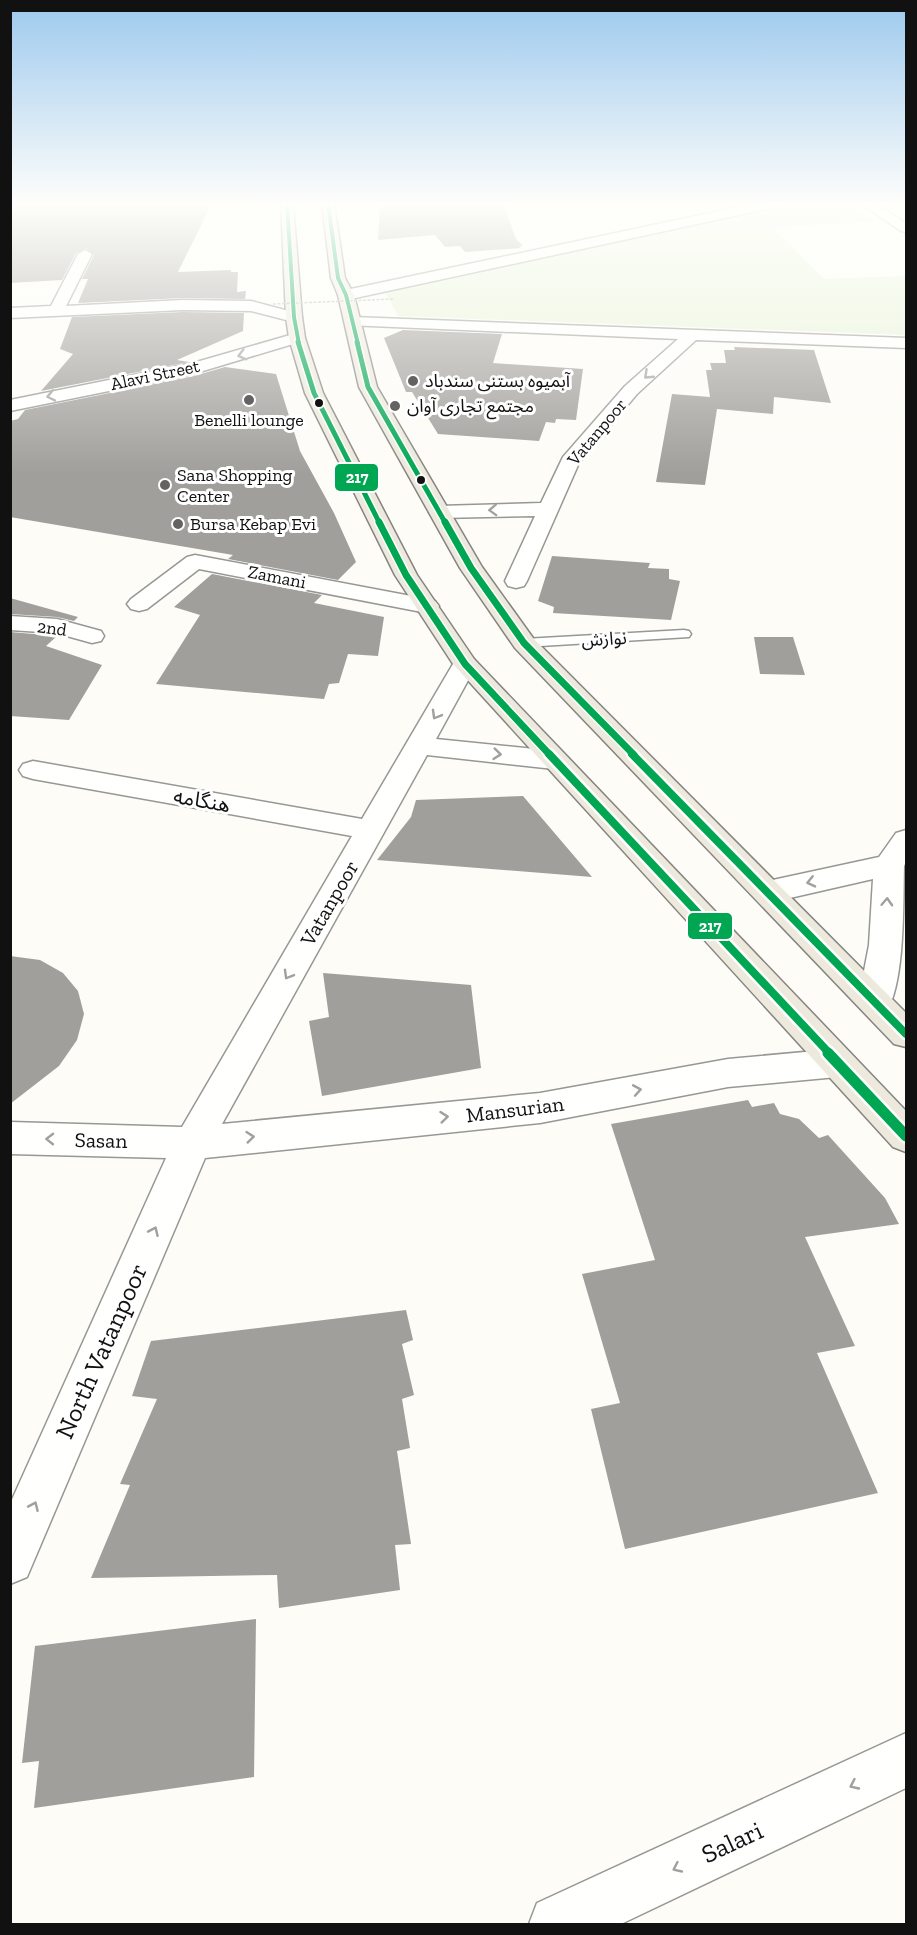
<svg xmlns="http://www.w3.org/2000/svg" width="917" height="1935" font-family="'Zilla Slab','Noto Sans Arabic',serif">
	<rect width="100%" height="100%" fill="#fdfcf7"/>
	<!-- green -->
	<path fill="#e7f3d7" d="M790 203H847L874 221 773 228 824 279 906 276V335L398 316 386 293Z"/>
	<!-- building -->
	<g fill="#a19f9c">
		<path d="M10 203H212L178 272 231 270V272H238L237 292 246 291 245 299 183 298 78 303 88 279H82L94 255 86 248 76 253 62 280 10 283Z"/>
		<path d="M503 203 516 239 523 246H519L521 248 465 252 460 246 445 247 435 235 378 240 380 205Z"/>
		<path d="M183 312 244 313 243 331 177 360 189 362 41 391 73 354 60 349 72 317Z"/>
		<path d="M403 330 502 334 493 363 583 369 576 420 556 419 555 423 546 422 539 441 438 434 412 392H406L384 338Z"/>
		<path d="M734 347 814 350 831 403 774 397 773 414 717 409 705 485 656 482 672 394 710 397 706 370H712L710 363H726L724 350H735Z"/>
		<path d="M225 367 276 374 300 451 334 513 356 562 338 580 228 559 233 555 10 517V421L18 419 25 410 194 376Z"/>
		<path d="M552 556 650 563 648 568 669 569V579L680 581 671 620 553 613 554 607 538 601Z"/>
		<path d="M212 574 322 595 314 603 384 617 378 656 348 654 339 683 329 684 324 699 156 684 200 615 174 607Z"/>
		<path d="M10 598 78 617 74 621 57 617 10 614Z"/>
		<path d="M10 632 57 636 46 646 102 665 69 720 10 716Z"/>
		<path d="M754 637H793L805 675 760 674Z"/>
		<path d="M523 796 592 877 377 860 411 817 416 800Z"/>
		<path d="M10 956 40 960 63 973 78 991 84 1014 77 1040 59 1066 10 1104Z"/>
		<path d="M323 973 471 985 481 1068 322 1096 309 1021 329 1017Z"/>
		<path d="M748 1100 752 1107 774 1103 780 1114 799 1119 819 1138 828 1135 885 1198 899 1224 805 1237 855 1346 817 1353 878 1493 625 1549 591 1409 620 1403 582 1274 655 1260 611 1124Z"/>
		<path d="M406 1310 413 1340 402 1344 414 1395 402 1399 410 1448 397 1451 411 1544 395 1545 400 1590 279 1608 277 1575 91 1578 130 1485 120 1484 157 1399 132 1396 151 1341Z"/>
		<path d="M256 1619 254 1777 34 1808 39 1761 22 1763 35 1646Z"/>
	</g>
	<g fill="none" stroke-linecap="round" stroke-linejoin="round">
		<defs>
			<path id="lane" d="M684 630 689 631 691 634 689 637 524 647 517 643 524 639Z"/>
			<g id="street">
				<path d="M757 203H782L776 207 346 300 338 295 346 290Z"/>
				<path d="M860 203H875L906 223V232L901 231Z"/>
				<path d="M85 250 92 254 66 306 183 300 251 301 300 314 302 317 294 322 251 311 183 310 10 318V308L51 306 78 254Z"/>
				<path d="M353 317 906 338V348L696 340 637 394 579 463 527 581 524 586 516 588 508 586 505 581 535 516 439 518 432 516 429 512 432 508 439 506 541 503 563 457 625 386 678 339 347 325 345 322Z"/>
				<path d="M297 333 305 338 303 341 193 374 10 411V400L193 363Z"/>
				<path d="M195 555 427 599 435 601 439 606 435 611 427 613 199 569 147 609 139 611 131 609 127 604 131 599 187 557Z"/>
				<path d="M10 616 57 619 101 631 104 636 101 641 92 643 56 633 10 630Z"/>
				<path d="M465 657 474 659 477 664 436 739 554 751 564 754 568 760 564 766 554 769 427 755 222 1124 540 1093 728 1059 837 1049 850 1053 855 1063 850 1073 837 1077 728 1087 540 1123 205 1158 27 1577 10 1584V1504L166 1158 10 1154V1122L182 1127 352 836 33 779 23 776 19 770 23 764 33 761 362 819 453 664 456 659Z"/>
				<path d="M906 830V862L904 866C903 904 905 979 887 1011L875 1015 863 1011 858 1002 869 945 873 879 768 903 757 900 752 892 757 884 768 881 879 857 896 833Z"/>
				<path d="M906 1733V1788L621 1924H529L537 1903Z"/>
			</g>
			<g id="primary">
				<path d="M281 203H293L302 317 305 338 323 393 417 575 474 659 906 1111V1152L893 1147 453 664 395 575 305 393 289 338 286 317Z"/>
				<path d="M322 203H334L345 278 354 295 377 387 482 567 533 638 906 1013V1047L894 1044 515 648 460 568 359 387 338 295 331 278Z"/>
			</g>
		</defs>
		<!-- lane casing -->
		<use href="#lane" stroke="#979795" stroke-width="3"/>
		<!-- street casing -->
		<use href="#street" stroke="#979795" stroke-width="3"/>
		<!-- primary casing -->
		<use href="#primary" stroke="#858482" stroke-width="3"/>
		<!-- lane -->
		<use href="#lane" fill="#fffffe" fill-rule="evenodd"/>
		<!-- street -->
		<use href="#street" fill="#fffffe" fill-rule="evenodd"/>
		<!-- primary -->
		<use href="#primary" fill="#ede9dc" fill-rule="evenodd"/>
		<!-- path-bridge -->
		<path stroke="#b9b9b8" stroke-width="1.5" stroke-dasharray="3 1.5" stroke-linecap="butt" d="M273 304 393 299"/>
		<defs>
			<g id="bus-1-far4">
				<path d="M287 203 294 317 299 344"/>
				<path d="M328 203 338 278 346 295 358 344"/>
			</g>
			<g id="bus-1-far3">
				<path d="M298 342 314 393 380 524"/>
				<path d="M357 342 368 387 446 524"/>
			</g>
			<g id="bus-1-far2">
				<path d="M379 522 406 575 465 664 550 755"/>
				<path d="M445 522 471 568 524 643 634 755"/>
			</g>
			<g id="bus-1-far1">
				<path d="M549 754 830 1054"/>
				<path d="M632 754 906 1034"/>
			</g>
			<path id="bus-1" d="M828 1053 906 1136"/>
		</defs>
		<!-- bus-1-far4 casing -->
		<use href="#bus-1-far4" stroke="#fff" stroke-width="6"/>
		<!-- bus-1-far3 casing -->
		<use href="#bus-1-far3" stroke="#fff" stroke-width="8"/>
		<!-- bus-1-far2 casing -->
		<use href="#bus-1-far2" stroke="#fff" stroke-width="10"/>
		<!-- bus-1-far1 casing -->
		<use href="#bus-1-far1" stroke="#fff" stroke-width="13"/>
		<!-- bus-1 casing -->
		<use href="#bus-1" stroke="#fff" stroke-width="16"/>
		<!-- bus-1-far4 -->
		<use href="#bus-1-far4" stroke="#00a651" stroke-width="4"/>
		<!-- bus-1-far3 -->
		<use href="#bus-1-far3" stroke="#00a651" stroke-width="5"/>
		<!-- bus-1-far2 -->
		<use href="#bus-1-far2" stroke="#00a651" stroke-width="7"/>
		<!-- bus-1-far1 -->
		<use href="#bus-1-far1" stroke="#00a651" stroke-width="8"/>
		<!-- bus-1 -->
		<use href="#bus-1" stroke="#00a651" stroke-width="11"/>
	</g>
	<!-- one-way arrows -->
	<defs><path id="oneway-chevron" d="M-2-3.5L2.5 0L-2 3.5" fill="none" stroke-width="1.6" stroke-linecap="round" stroke-linejoin="round" transform="scale(1.5)"/></defs>
	<g stroke="#a0a09f">
		<use href="#oneway-chevron" transform="translate(242 355) rotate(165)"/>
		<use href="#oneway-chevron" transform="translate(648 375) rotate(137)"/>
		<use href="#oneway-chevron" transform="translate(51 396) rotate(168)"/>
		<use href="#oneway-chevron" transform="translate(493 510) rotate(178)"/>
		<use href="#oneway-chevron" transform="translate(436 715) rotate(120)"/>
		<use href="#oneway-chevron" transform="translate(497 754) rotate(6)"/>
		<use href="#oneway-chevron" transform="translate(811 882) rotate(167)"/>
		<use href="#oneway-chevron" transform="translate(887 902) rotate(-87)"/>
		<use href="#oneway-chevron" transform="translate(288 975) rotate(120)"/>
		<use href="#oneway-chevron" transform="translate(637 1090) rotate(-10)"/>
		<use href="#oneway-chevron" transform="translate(444 1117) rotate(-6)"/>
		<use href="#oneway-chevron" transform="translate(250 1137) rotate(-6)"/>
		<use href="#oneway-chevron" transform="translate(50 1139) rotate(-179)"/>
		<use href="#oneway-chevron" transform="translate(154 1231) rotate(-66)"/>
		<use href="#oneway-chevron" transform="translate(34 1506) rotate(-66)"/>
		<use href="#oneway-chevron" transform="translate(854 1785) rotate(155)"/>
		<use href="#oneway-chevron" transform="translate(677 1868) rotate(155)"/>
	</g>
	<!-- sky -->
	<linearGradient id="sky" x2="0" y2="1"><stop stop-color="#9dc9ee"/><stop offset="0.43" stop-color="#fefefb"/><stop offset="1" stop-color="#fefefb" stop-opacity="0"/></linearGradient>
	<rect width="917" height="474" fill="url(#sky)"/>
	<!-- markers -->
	<g fill="#646362" stroke="#fff" stroke-width="2">
		<circle cx="413" cy="381" r="6"/>
		<circle cx="249" cy="400" r="6"/>
		<circle cx="395" cy="406" r="6"/>
		<circle cx="165" cy="485" r="6"/>
		<circle cx="178" cy="524" r="6"/>
	</g>
	<g fill="#111" stroke="#fff" stroke-width="2">
		<circle cx="319" cy="403" r="5"/>
		<circle cx="421" cy="480" r="5"/>
	</g>
	<g text-anchor="middle" dominant-baseline="central" stroke-width="6" stroke-linejoin="round" paint-order="stroke">
		<!-- far-street labels -->
		<g font-size="18" fill="#111" stroke="#fff">
			<text transform="translate(155 375) rotate(-12)">Alavi Street</text>
			<text transform="translate(597 432) rotate(-50)">Vatanpoor</text>
			<text transform="translate(277 577) rotate(11)">Zamani</text>
			<text transform="translate(52 628) rotate(8)">2nd</text>
			<text transform="translate(604 639) rotate(-3)">نوازش</text>
		</g>
		<!-- far-poi labels -->
		<g font-size="18" fill="#111" stroke="#fff" text-anchor="start">
			<text x="425" y="381">آبمیوه بستنی سندباد</text>
			<text x="407" y="406">مجتمع تجاری آوان</text>
			<text x="249" y="420" text-anchor="middle">Benelli lounge</text>
			<text x="177" y="475">Sana Shopping<tspan x="177" dy="21">Center</tspan></text>
			<text x="190" y="524">Bursa Kebap Evi</text>
		</g>
		<!-- street labels -->
		<g font-size="21" fill="#111" stroke="#fff">
			<text transform="translate(202 800) rotate(10)">هنگامه</text>
			<text transform="translate(329 903) rotate(-60)">Vatanpoor</text>
			<text transform="translate(515 1109) rotate(-7)">Mansurian</text>
			<text transform="translate(101 1140) rotate(1)">Sasan</text>
		</g>
		<!-- near-street labels -->
		<g font-size="26" fill="#111" stroke="#fff">
			<text transform="translate(101 1351) rotate(-66)">North Vatanpoor</text>
			<text transform="translate(732 1842) rotate(-25)">Salari</text>
		</g>
	</g>
	<g stroke="#fff" stroke-width="2">
		<rect x="334" y="463" width="45" height="29" rx="6" fill="#00a651"/>
		<rect x="687" y="912" width="46" height="28" rx="6" fill="#00a651"/>
	</g>
	<g font-size="16" text-anchor="middle" font-weight="bold" fill="#fff">
		<text x="357" y="483">217</text>
		<text x="710" y="932">217</text>
	</g>
	<!-- border -->
	<rect width="917" height="1935" fill="none" stroke="#111111" stroke-width="24"/>
</svg>
